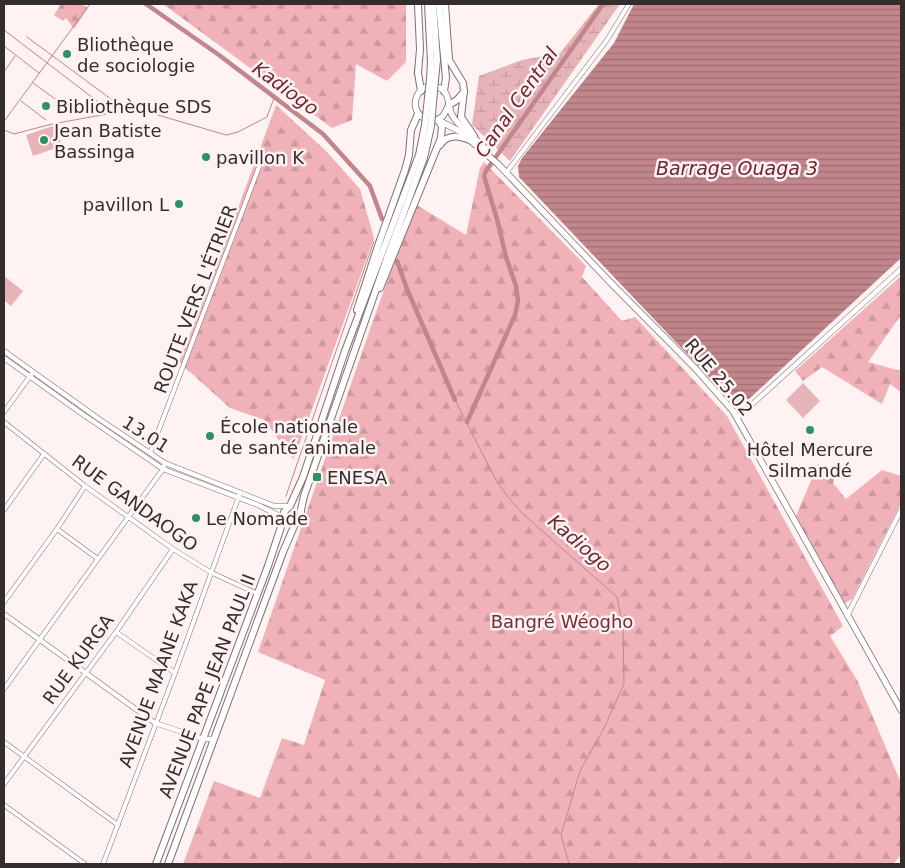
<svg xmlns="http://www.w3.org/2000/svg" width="905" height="868" font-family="'DejaVu Sans',sans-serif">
	<defs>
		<pattern id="forest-firs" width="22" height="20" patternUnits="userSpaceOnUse" patternTransform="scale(1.25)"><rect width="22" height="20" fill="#f0b2b8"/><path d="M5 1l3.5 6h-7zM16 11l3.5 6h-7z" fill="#ce999e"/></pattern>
		<pattern id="wetland-marsh" width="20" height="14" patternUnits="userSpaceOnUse" patternTransform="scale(1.25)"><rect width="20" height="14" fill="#e6b3b8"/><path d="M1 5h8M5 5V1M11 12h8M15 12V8" fill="none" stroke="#c69a9e"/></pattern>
		<pattern id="water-rules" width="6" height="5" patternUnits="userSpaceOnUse" patternTransform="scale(1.25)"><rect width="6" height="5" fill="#c1868c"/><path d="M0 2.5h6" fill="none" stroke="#9d6e73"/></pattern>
	</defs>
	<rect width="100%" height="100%" fill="#fff2f2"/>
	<!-- grass -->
	<g fill="#e6b3b8">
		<path d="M56 125 62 146 33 156 26 135Z"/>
		<path d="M4 276 23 291 11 306 4 300Z"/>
		<path d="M803 383 820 401 803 418 786 400Z"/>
	</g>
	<!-- forest -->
	<g fill="url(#forest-firs)">
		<path d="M61 4H81L88 8 74 29 66 18 63 21 54 15Z"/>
		<path d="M163 4H406V62L387 81 356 64 352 120 332 128Z"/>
		<path d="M276 105 326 151 360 189 374 238 294 459 288 454 265 420 230 408 179 362 210 284Z"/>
		<path d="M484 162 586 266 582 277 622 321 635 317 727 416 843 626 830 636 857 680 901 783V855L893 864H183L214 781 260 798 282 738 304 745 325 680 258 652 375 315 415 204 466 235 480 168Z"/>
		<path d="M901 276V315L868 362 901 371V392L890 384 882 404 822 367 803 381 795 371Z"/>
		<path d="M818 464 837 470 833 483 846 499 882 470 901 476V503L852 599 844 604 796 516Z"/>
	</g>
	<!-- wetland -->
	<path fill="url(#wetland-marsh)" d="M599 4H620L510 161 472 125 479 76 522 60 560 53Z"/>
	<!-- water -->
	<path fill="url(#water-rules)" d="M634 4H901V258L749 399C741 402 736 402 728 397L519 177 518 166 522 158 614 43Z"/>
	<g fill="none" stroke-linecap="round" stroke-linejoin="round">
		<!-- stream -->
		<g stroke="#c1868c" stroke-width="1">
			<path d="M4 30 97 101 105 113"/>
			<path d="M27 37 119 105"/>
			<path d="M4 46 39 73"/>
			<path d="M4 72 15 56"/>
			<path d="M414 73 416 62"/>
			<path d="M33 83 58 101"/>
			<path d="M21 101 46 120"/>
			<path d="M5 120 90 4"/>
			<path d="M4 130 14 134 52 124 102 115 127 108H134L226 135 238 132 267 117 274 98"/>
			<path d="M455 400 497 482 508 497 522 513 617 597 623 627 624 684 604 728 580 771 561 835 569 864"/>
			<path d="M286 496 374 241"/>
		</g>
		<!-- canal -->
		<g stroke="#c1868c" stroke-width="4.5">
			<path d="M146 4 219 55 323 134 370 186 382 219"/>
			<path d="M397 261 407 289 455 400"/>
			<path d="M467 422 515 315 518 301 516 286 506 257 497 219 484 176 486 171 603 4"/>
		</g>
		<defs>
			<g id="minor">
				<path d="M506 173 607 40 629 4"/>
				<path d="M4 412 33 372"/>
				<path d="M4 422 85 486 173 549 210 572 258 594"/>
				<path d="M150 453 264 154"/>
				<path d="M4 510 44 454"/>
				<path d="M57 529 98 559"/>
				<path d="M4 602 57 529 85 486"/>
				<path d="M116 632 175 673"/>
				<path d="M4 689 163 469 165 463"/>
				<path d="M4 742 118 825"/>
				<path d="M4 784 116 632 173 549"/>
				<path d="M4 805 85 864"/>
				<path d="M103 864 175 673 239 496"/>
			</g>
			<g id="tertiary">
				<path d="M4 351 99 419 165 463 274 506H290"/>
				<path d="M4 358 78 411 163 469 258 505 284 518"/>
				<path d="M737 418 901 269"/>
				<path d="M4 614 155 723 203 739H214"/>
				<path d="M847 616 901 510"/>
			</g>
			<g id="primary">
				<path d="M428 120C403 111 419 77 440 88 451 94 447 106 452 115 459 128 475 137 485 148"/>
				<path d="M437 120 443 116 449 105"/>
				<path d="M438 120 459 131 498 164 609 281 694 367 733 411 901 710"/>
			</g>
			<g id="trunk">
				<path d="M418 4 420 49 418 73 421 91"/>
				<path d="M428 4 431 62 430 79"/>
				<path d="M433 4 437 60 435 80"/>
				<path d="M439 4 446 78 444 91"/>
				<path d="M445 4 449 60 463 83 464 91 461 117 474 136"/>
				<path d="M449 105 457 100 464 92"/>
				<path d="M440 145C448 133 460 136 472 141"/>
				<path d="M380 288 441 138 442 126 438 120"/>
				<path d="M357 310 379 243 405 170 409 155 411 130 418 114"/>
				<path d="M156 864 268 566 284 518V512L290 506 303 477 345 351 419 155 425 125"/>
				<path d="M168 864 283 552 295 524 301 518V510L304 496 388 255 424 158 431 126"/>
			</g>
		</defs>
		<!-- minor casing -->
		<use href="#minor" stroke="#7e7071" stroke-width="5"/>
		<!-- tertiary casing -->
		<use href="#tertiary" stroke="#7e7071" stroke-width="5.5"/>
		<!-- primary casing -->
		<use href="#primary" stroke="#7e7071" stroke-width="7"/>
		<!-- trunk casing -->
		<use href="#trunk" stroke="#7e7071" stroke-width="8"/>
		<!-- minor -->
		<use href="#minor" stroke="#fff" stroke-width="4"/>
		<!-- tertiary -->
		<use href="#tertiary" stroke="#fff" stroke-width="4.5"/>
		<!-- primary -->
		<use href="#primary" stroke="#fff" stroke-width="5.5"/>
		<!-- trunk -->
		<use href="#trunk" stroke="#fff" stroke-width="6"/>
		<defs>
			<g id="trunk-bridge">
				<path d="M425 125 430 79"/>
				<path d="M431 126 435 80"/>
			</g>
		</defs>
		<!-- trunk-bridge casing -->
		<use href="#trunk-bridge" stroke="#7e7071" stroke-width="8" stroke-linecap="butt"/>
		<!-- trunk-bridge -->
		<use href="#trunk-bridge" stroke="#fff" stroke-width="6"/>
	</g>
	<!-- markers -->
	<g fill="#2f8f68" stroke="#fff2f2" stroke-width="2">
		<circle cx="67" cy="54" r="5"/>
		<circle cx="46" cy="106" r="5"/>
		<circle cx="44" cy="140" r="5"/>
		<circle cx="206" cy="157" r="5"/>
		<circle cx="179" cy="204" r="5"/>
		<circle cx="810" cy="430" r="5"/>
		<circle cx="210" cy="436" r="5"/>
		<rect x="312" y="472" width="10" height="10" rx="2.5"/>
		<circle cx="196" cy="518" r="5"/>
	</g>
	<g text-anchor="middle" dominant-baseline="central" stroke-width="5" stroke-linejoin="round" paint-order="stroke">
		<!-- poi labels -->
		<g font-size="18" fill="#332d2e" stroke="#fff2f2" text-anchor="start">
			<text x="77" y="44">Bliothèque<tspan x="77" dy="21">de sociologie</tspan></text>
			<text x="56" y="106">Bibliothèque SDS</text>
			<text x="54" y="130">Jean Batiste<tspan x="54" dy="21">Bassinga</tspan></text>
			<text x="216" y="157">pavillon K</text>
			<text x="169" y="204" text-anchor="end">pavillon L</text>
			<text x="220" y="426">École nationale<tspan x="220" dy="21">de santé animale</tspan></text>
			<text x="810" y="449" text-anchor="middle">Hôtel Mercure<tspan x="810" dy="21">Silmandé</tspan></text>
			<text x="327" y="477">ENESA</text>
			<text x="206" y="518">Le Nomade</text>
		</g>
		<!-- street labels -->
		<g font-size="18" fill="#332d2e" stroke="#fff2f2">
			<text transform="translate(195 299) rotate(-69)">ROUTE VERS L'ÉTRIER</text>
			<text transform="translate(719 377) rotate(50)">RUE 25.02</text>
			<text transform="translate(146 434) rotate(33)">13.01</text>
			<text transform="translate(135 503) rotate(36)">RUE GANDAOGO</text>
			<text transform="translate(78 659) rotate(-54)">RUE KURGA</text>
			<text transform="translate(158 674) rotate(-70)">AVENUE MAANE KAKA</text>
			<text transform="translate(207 686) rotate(-69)">AVENUE PAPE JEAN PAUL II</text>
		</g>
		<!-- park labels -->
		<g font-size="18" fill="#742c38" stroke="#fff2f2">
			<text x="562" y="621">Bangré Wéogho</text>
		</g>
		<!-- water labels -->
		<g font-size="19" font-style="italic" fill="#6e2633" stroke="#fff2f2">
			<text transform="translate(286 88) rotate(36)">Kadiogo</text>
			<text transform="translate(516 102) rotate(-55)">Canal Central</text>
			<text x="737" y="168">Barrage Ouaga 3</text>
			<text transform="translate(580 543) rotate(41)">Kadiogo</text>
		</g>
	</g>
	<!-- border -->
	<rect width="905" height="868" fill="none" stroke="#332d2e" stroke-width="10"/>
</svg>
